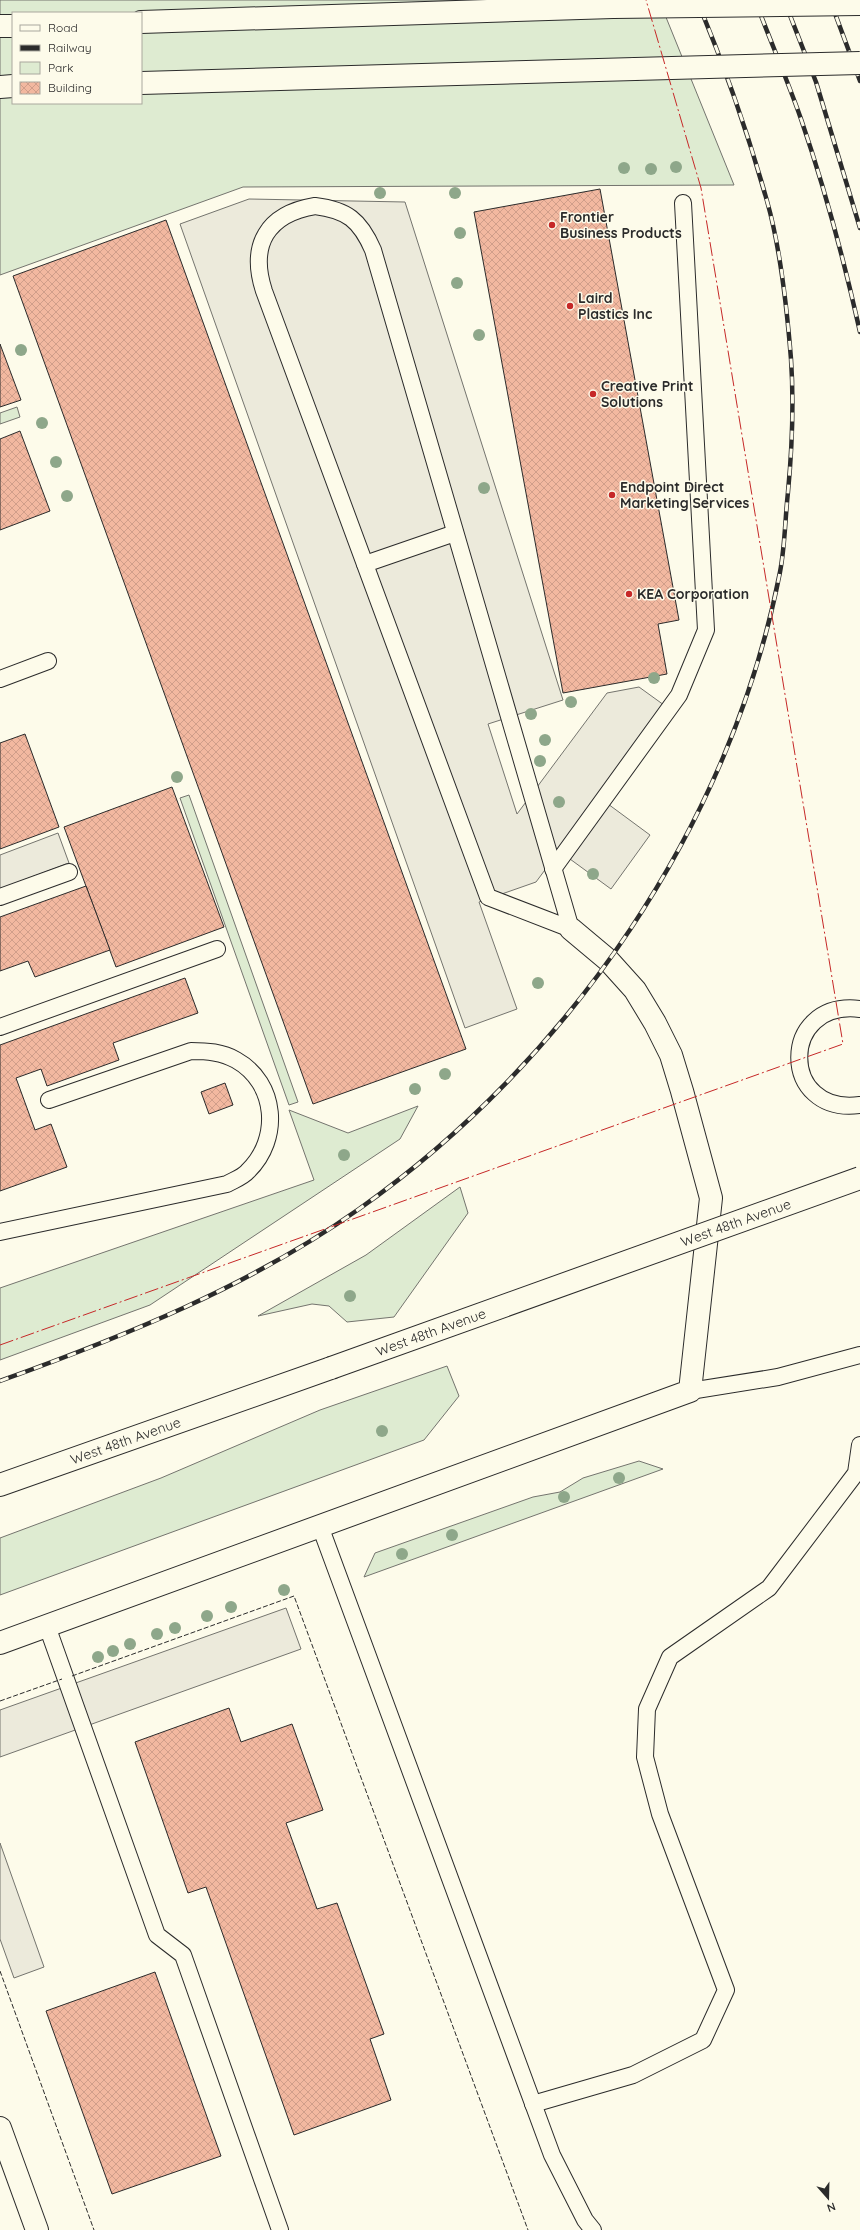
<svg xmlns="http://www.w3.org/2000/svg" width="860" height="2230" font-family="Quicksand,sans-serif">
	<defs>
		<pattern id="building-cross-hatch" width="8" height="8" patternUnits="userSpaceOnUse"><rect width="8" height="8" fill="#f2b8a0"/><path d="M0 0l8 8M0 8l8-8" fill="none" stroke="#d09e8a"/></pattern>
	</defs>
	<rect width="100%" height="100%" fill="#fdfbea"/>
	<!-- green -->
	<g fill="#deebd1" stroke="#74746e" fill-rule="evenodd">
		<path d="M0 0H659L734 185 243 187 0 275ZM13 13H141V103H13Z"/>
		<path d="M17 407 20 417 0 424V413Z"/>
		<path d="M189 795 298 1102 289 1105 180 798Z"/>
		<path d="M418 1106 400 1139 150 1305 0 1360V1288L314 1180 289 1110 348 1133Z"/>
		<path d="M460 1187 468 1213 394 1317 347 1322 329 1306 312 1304 258 1316 366 1255Z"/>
		<path d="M447 1366 459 1396 424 1440 0 1595V1538L161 1478 320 1410Z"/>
		<path d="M639 1461 663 1469 364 1577 375 1553 533 1497 560 1492 583 1478Z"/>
	</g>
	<!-- parking -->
	<g fill="#eceadb" stroke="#74746e">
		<path d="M249 199 405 202 563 700 488 724 517 814 607 693 639 687 675 713 608 804 650 835 611 889 559 851 536 882 479 902 517 1009 465 1028 180 224Z"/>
		<path d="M58 833 69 863 0 889V855Z"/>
		<path d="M286 1608 301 1649 0 1757V1710Z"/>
		<path d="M0 1843 44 1967 14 1978 0 1939Z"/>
	</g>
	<!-- building -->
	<g fill="url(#building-cross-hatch)" stroke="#2b2b2b">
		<path d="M600 189 679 620 658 624 667 674 563 693 474 212Z"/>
		<path d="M166 220 466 1049 313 1104 13 276Z"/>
		<path d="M0 344 21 400 0 407Z"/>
		<path d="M20 431 50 511 0 530V439Z"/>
		<path d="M25 734 59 827 0 849V743Z"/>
		<path d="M172 787 224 927 116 967 64 827Z"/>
		<path d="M86 886 110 950 35 977 28 961 0 971V917Z"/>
		<path d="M185 978 198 1013 113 1043 119 1060 47 1086 41 1069 16 1078 35 1130 51 1124 67 1167 0 1191V1045Z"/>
		<path d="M225 1083 233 1105 209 1114 201 1092Z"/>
		<path d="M229 1708 241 1742 292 1724 323 1810 286 1823 317 1909 337 1903 384 2034 370 2039 391 2100 294 2135 206 1887 188 1893 135 1742Z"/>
		<path d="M155 1972 221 2156 112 2194 46 2011Z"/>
	</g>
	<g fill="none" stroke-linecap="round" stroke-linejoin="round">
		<defs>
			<g id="lane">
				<path d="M315 206C347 210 360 220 373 250L571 929 488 897 264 291C249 245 267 214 315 206Z"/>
				<path d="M365 564 455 533"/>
				<path d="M0 679 48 661"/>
				<path d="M553 869 679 695 706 630 683 203"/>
				<path d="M0 897 69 872"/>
				<path d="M860 1009C779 999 779 1116 860 1105"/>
				<path d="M0 1027 217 949"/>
				<path d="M0 1232 227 1184C234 1180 243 1177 248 1171 281 1139 277 1083 236 1060 222 1052 207 1051 191 1051L49 1100"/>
				<path d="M690 1391 778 1377 860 1355"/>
				<path d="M320 1526 552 2155 585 2220 593 2230"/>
				<path d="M47 1626 157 1935 183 1955 280 2230"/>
				<path d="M533 2104 633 2075 703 2040 726 1990 660 1814 645 1757 647 1709 670 1657 769 1588 856 1473 860 1445"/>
			</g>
			<g id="street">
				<path d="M0 1643 690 1391 711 1198 682 1091 671 1055 655 1023 635 990 608 960 571 929"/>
				<path d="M0 2128 37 2230"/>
			</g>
			<g id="secondary">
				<path id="s1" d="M0 1485 331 1368"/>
			</g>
			<g id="highway">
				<path d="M141 22 613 7"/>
				<path d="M0 26H13"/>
				<path d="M141 83 635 69"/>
				<path d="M0 87 13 86"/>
			</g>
		</defs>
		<!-- lane casing -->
		<use href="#lane" stroke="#2b2b2b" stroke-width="18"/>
		<!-- street casing -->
		<use href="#street" stroke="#2b2b2b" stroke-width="24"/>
		<!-- secondary casing -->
		<use href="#secondary" stroke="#2b2b2b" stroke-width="24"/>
		<!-- highway casing -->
		<use href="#highway" stroke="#2b2b2b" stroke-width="24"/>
		<!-- lane -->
		<use href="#lane" stroke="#fdfbea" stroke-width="16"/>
		<!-- street -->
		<use href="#street" stroke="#fdfbea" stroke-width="22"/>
		<!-- secondary -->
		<use href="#secondary" stroke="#fdfbea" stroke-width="22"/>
		<!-- highway -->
		<use href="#highway" stroke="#fdfbea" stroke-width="22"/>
		<defs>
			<g id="rail">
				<path d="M755 0C770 40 787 79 801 119 825 189 844 260 860 332"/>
				<path d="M784 0 816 82 860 228"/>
				<path d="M830 0 860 81"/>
				<path d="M0 1381C125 1336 250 1286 359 1209 569 1061 731 825 780 572 785 546 785 519 788 492 792 449 794 403 791 359 787 309 781 250 767 201 748 133 724 65 697 0"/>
			</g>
		</defs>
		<!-- rail casing -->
		<use href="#rail" stroke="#2b2b2b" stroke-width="4.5"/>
		<!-- rail -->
		<use href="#rail" stroke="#fdfbea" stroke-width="3" stroke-dasharray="9" stroke-linecap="butt"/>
		<defs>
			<g id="secondary-bridge">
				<path id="s2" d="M331 1368 860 1178"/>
			</g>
			<g id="highway-bridge">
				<path d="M613 7 860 4"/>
				<path d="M635 69 860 63"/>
			</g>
		</defs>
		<!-- secondary-bridge casing -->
		<use href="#secondary-bridge" stroke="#2b2b2b" stroke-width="24" stroke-linecap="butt"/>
		<!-- highway-bridge casing -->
		<use href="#highway-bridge" stroke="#2b2b2b" stroke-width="24" stroke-linecap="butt"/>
		<!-- secondary-bridge -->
		<use href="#secondary-bridge" stroke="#fdfbea" stroke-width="22"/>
		<!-- highway-bridge -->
		<use href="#highway-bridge" stroke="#fdfbea" stroke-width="22"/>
		<!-- fence -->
		<g stroke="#2b2b2b" stroke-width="1" stroke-dasharray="5 2" stroke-linecap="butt">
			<path d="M72 1676 294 1596 528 2230"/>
			<path d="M0 1701 62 1679"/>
			<path d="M0 1971 94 2230"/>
		</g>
		<!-- power -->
		<path stroke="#c62828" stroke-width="1" stroke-dasharray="14 3 2 3" stroke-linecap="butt" d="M0 1345 843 1044 701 188 646 0"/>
	</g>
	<!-- trees -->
	<g fill="#8ea78a">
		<circle cx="676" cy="167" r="6"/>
		<circle cx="624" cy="168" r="6"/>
		<circle cx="651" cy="169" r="6"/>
		<circle cx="380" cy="193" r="6"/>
		<circle cx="455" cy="193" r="6"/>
		<circle cx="460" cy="233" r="6"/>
		<circle cx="457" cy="283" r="6"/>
		<circle cx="479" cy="335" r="6"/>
		<circle cx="21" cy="350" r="6"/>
		<circle cx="42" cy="423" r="6"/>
		<circle cx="56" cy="462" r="6"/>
		<circle cx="484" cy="488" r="6"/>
		<circle cx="67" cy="496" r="6"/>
		<circle cx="654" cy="678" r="6"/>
		<circle cx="571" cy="702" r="6"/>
		<circle cx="531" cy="714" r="6"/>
		<circle cx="545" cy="740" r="6"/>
		<circle cx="540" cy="761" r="6"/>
		<circle cx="177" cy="777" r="6"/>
		<circle cx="559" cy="802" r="6"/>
		<circle cx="593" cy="874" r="6"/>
		<circle cx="538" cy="983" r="6"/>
		<circle cx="445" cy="1074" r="6"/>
		<circle cx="415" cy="1089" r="6"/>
		<circle cx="344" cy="1155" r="6"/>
		<circle cx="350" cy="1296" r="6"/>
		<circle cx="382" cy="1431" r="6"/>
		<circle cx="619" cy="1478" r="6"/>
		<circle cx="564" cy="1497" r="6"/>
		<circle cx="452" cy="1535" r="6"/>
		<circle cx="402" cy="1554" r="6"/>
		<circle cx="284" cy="1590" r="6"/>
		<circle cx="231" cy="1607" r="6"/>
		<circle cx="207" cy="1616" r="6"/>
		<circle cx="175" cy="1628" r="6"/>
		<circle cx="157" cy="1634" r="6"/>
		<circle cx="130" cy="1644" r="6"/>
		<circle cx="113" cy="1651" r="6"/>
		<circle cx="98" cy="1657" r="6"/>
	</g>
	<!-- markers -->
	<g fill="#c62828" stroke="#fdfbea" stroke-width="1.5">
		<circle cx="552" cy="225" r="4"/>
		<circle cx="570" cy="306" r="4"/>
		<circle cx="593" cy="394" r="4"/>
		<circle cx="612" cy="495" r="4"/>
		<circle cx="629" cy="594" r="4"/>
	</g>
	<g text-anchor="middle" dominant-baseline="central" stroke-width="3" stroke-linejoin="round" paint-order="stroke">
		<!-- poi labels -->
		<g font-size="14" font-weight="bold" fill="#2b2b2b" stroke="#fdfbea" text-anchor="start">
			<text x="560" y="217">Frontier<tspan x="560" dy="16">Business Products</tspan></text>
			<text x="578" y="298">Laird<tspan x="578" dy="16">Plastics Inc</tspan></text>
			<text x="601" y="386">Creative Print<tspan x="601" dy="16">Solutions</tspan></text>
			<text x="620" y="487">Endpoint Direct<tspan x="620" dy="16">Marketing Services</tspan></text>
			<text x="637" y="594">KEA Corporation</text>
		</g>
		<!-- street labels -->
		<g font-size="14" fill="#2b2b2b" stroke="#fdfbea">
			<text stroke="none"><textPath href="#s2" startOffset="430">West 48th Avenue</textPath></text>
			<text stroke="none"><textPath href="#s2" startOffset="106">West 48th Avenue</textPath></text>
			<text stroke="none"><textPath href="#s1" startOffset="133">West 48th Avenue</textPath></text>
		</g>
	</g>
	<!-- legend -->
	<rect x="12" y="12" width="130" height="92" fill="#fdfbea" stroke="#a9a89e"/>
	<rect x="20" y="25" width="20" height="6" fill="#fdfbea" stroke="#a9a89e"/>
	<text x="48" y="32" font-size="12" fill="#2b2b2b">Road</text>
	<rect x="20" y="45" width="20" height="6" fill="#2b2b2b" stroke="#a9a89e"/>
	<text x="48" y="52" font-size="12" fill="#2b2b2b">Railway</text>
	<rect x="20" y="62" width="20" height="12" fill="#deebd1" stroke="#a9a89e"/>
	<text x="48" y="72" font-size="12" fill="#2b2b2b">Park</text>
	<rect x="20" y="82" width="20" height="12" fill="url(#building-cross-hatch)" stroke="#a9a89e"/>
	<text x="48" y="92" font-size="12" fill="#2b2b2b">Building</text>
	<!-- north arrow -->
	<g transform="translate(828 2198) rotate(160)" stroke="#fdfbea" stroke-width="3" paint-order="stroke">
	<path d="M0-3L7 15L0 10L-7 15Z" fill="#2b2b2b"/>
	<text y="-6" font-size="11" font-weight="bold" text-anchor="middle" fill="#2b2b2b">N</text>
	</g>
</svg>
